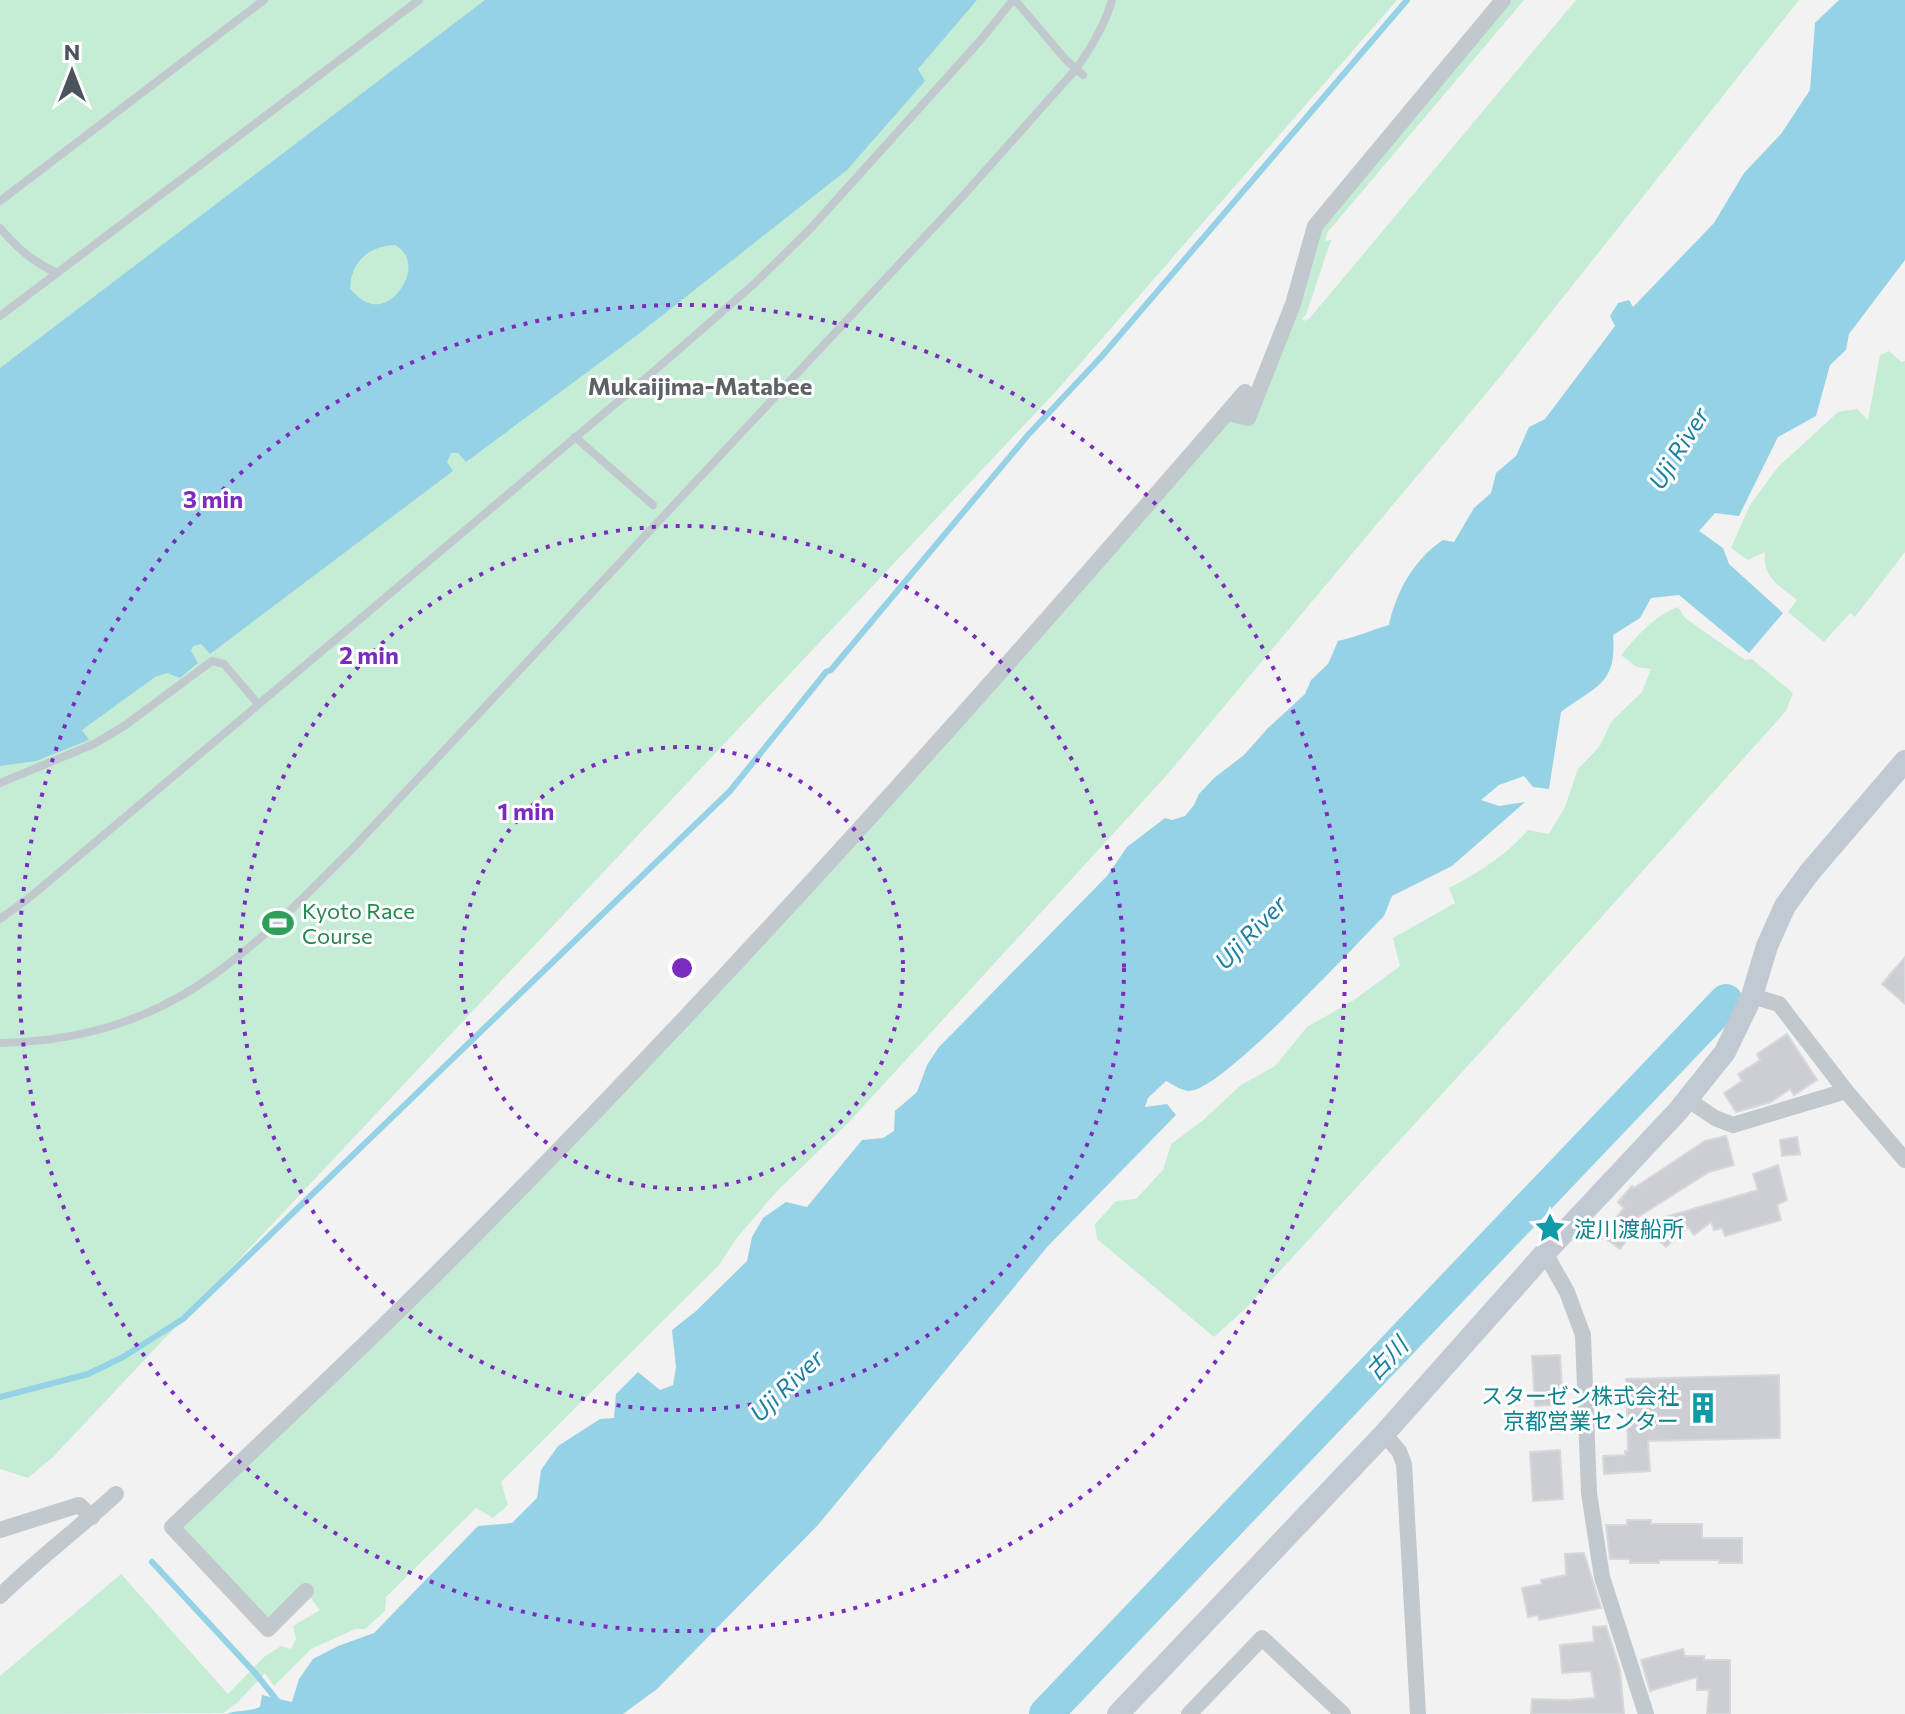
<svg xmlns="http://www.w3.org/2000/svg" width="1905" height="1714" font-family="Commissioner,'Noto Sans JP',sans-serif">
	<rect width="100%" height="100%" fill="#f3f2f2"/>
	<!-- green -->
	<g fill="#c5ecd5">
		<path d="M0 0H1397L1058 389 53 1457 28 1478 0 1469Z"/>
		<path d="M1503 0H1524L1327 233 1325 241 1331 240 1306 315 1302 318 1304 321 1309 319 1576 0H1799L1499 378 1166 776 849 1122 777 1191 735 1240 719 1265 501 1482 508 1505 493 1518 476 1508 386 1597 385 1611 365 1629H355L311 1649 274 1686 265 1673 237 1703 223 1713 0 1714V1676L121 1574 228 1694 264 1657 281 1646 291 1649 296 1639 293 1626 320 1610 306 1592 268 1629 172 1527 713 988 1245 392 1248 418 1315 226Z"/>
		<path d="M1889 351 1901 362 1905 361V552L1855 617 1850 613 1824 642 1788 612 1797 600C1779 585 1762 578 1765 552L1748 560 1731 548 1750 505 1778 467 1838 412 1857 409 1868 420 1880 355Z"/>
		<path d="M1678 607 1685 618 1745 660 1752 659 1793 693 1786 711 1485 1047 1247 1307 1214 1337 1097 1239 1095 1224 1116 1201 1136 1199 1163 1170 1171 1144 1201 1122 1241 1085 1275 1066 1307 1027 1354 1000 1400 966 1393 938 1455 903 1449 888C1480 872 1505 856 1528 830L1549 834 1565 807 1578 769 1600 746 1611 722 1642 692 1651 669 1637 667 1621 655C1637 636 1654 616 1678 607Z"/>
	</g>
	<!-- water -->
	<g fill="#96d2e5" fill-rule="evenodd">
		<path d="M485 0H977L918 69 925 81 847 170 636 336 466 462 458 453H451L447 462 453 471 210 654 201 644 193 646 191 651 198 663 180 678 167 673 155 677 82 730 89 740 36 761 0 766V368ZM395 245C426 262 397 309 372 304 363 302 356 295 350 289 351 262 368 246 395 245Z"/>
		<path d="M1839 0H1905V260L1849 334 1846 350 1830 365 1816 416 1778 437 1739 516 1715 513 1699 531 1723 548 1729 564 1783 613 1749 653 1679 595 1651 598 1640 618 1613 635C1617 684 1597 685 1561 712L1549 789 1533 787 1524 776 1499 785 1481 800 1499 806 1525 802 1452 866 1392 896 1384 916C1355 945 1221 1092 1189 1091 1182 1091 1172 1084 1166 1081L1148 1098 1145 1107 1167 1104 1176 1115 1048 1246 818 1525 657 1689 623 1714H227C233 1710 248 1712 260 1707L262 1695 292 1702 299 1679 313 1659 338 1646 374 1633 478 1526 512 1523 537 1498 541 1470 558 1446 600 1419 614 1418 616 1394 638 1372 660 1390 673 1385 676 1367 672 1330 696 1311 747 1261 752 1237 763 1218 786 1202 807 1207 862 1140 883 1138 894 1131 895 1111 917 1092 927 1065 939 1047 1107 876 1127 847 1165 818 1172 820 1185 816 1194 805 1199 794 1214 778 1244 755 1268 728 1305 694 1311 680 1328 664 1338 641C1357 637 1371 630 1389 625 1396 592 1414 559 1443 540L1454 542 1474 508 1491 493 1496 473 1516 456 1529 427 1545 419 1615 326 1610 316 1618 303 1629 300 1633 307 1714 223 1744 173 1781 134 1810 90 1815 23Z"/>
	</g>
	<g fill="none" stroke-linecap="round" stroke-linejoin="round">
		<!-- stream -->
		<g stroke="#96d2e5" stroke-width="6">
			<path d="M0 1397 88 1374 123 1357 183 1319 730 791 826 672 831 670 1028 435 1102 356 1407 0"/>
			<path d="M152 1562 256 1674 288 1714"/>
		</g>
		<!-- river -->
		<path stroke="#96d2e5" stroke-width="34" d="M1046 1714 1726 1001"/>
	</g>
	<!-- building -->
	<g fill="#ccced3" stroke="#d6d8dc" stroke-width="2">
		<path d="M1905 957V1004L1882 984Z"/>
		<path d="M1787 1034 1817 1080 1794 1095 1790 1089 1771 1102 1736 1112 1724 1093 1742 1081 1738 1074 1760 1060 1757 1054Z"/>
		<path d="M1726 1136 1734 1165 1709 1172 1613 1233 1639 1225 1620 1249 1605 1238 1599 1239 1624 1208 1618 1202 1632 1186 1634 1188 1705 1141Z"/>
		<path d="M1797 1137 1800 1154 1782 1156 1780 1140Z"/>
		<path d="M1778 1165 1787 1200 1777 1205 1781 1220 1725 1236 1722 1228 1714 1230 1711 1222 1694 1235 1688 1227 1666 1247 1641 1224 1758 1190 1753 1174Z"/>
		<path d="M1560 1355 1563 1404 1535 1406 1532 1356Z"/>
		<path d="M1779 1375 1780 1438 1648 1441 1650 1471 1604 1474 1603 1456 1625 1455V1451H1628L1626 1379Z"/>
		<path d="M1560 1450 1563 1499 1533 1501 1530 1452Z"/>
		<path d="M1627 1520H1651V1524H1702V1538H1742V1563H1719V1560H1659V1563H1630V1559H1610L1606 1525H1627Z"/>
		<path d="M1584 1553 1601 1608 1539 1620 1538 1615 1528 1617 1522 1588 1542 1584 1541 1580 1566 1575 1565 1554Z"/>
		<path d="M1606 1626 1620 1670 1624 1714H1531L1532 1699 1568 1700 1595 1698 1591 1671 1562 1673 1560 1645 1594 1642 1593 1627Z"/>
		<path d="M1683 1649 1685 1656H1704V1660H1730V1714H1707L1709 1690H1697V1677L1650 1691 1641 1660Z"/>
	</g>
	<g fill="none" stroke-linecap="round" stroke-linejoin="round">
		<!-- lane -->
		<g stroke="#c1c8ce" stroke-width="8">
			<path d="M1015 0 1066 60 1083 75"/>
			<path d="M0 201 264 0"/>
			<path d="M0 228C17 248 33 262 57 273"/>
			<path d="M0 316 419 0"/>
			<path d="M575 437 653 505"/>
			<path d="M0 783 94 744 124 726 212 661 224 664 258 704"/>
			<path d="M0 919 29 898 653 372 754 284 811 228 979 42 1013 0"/>
			<path d="M0 1043C167 1039 243 959 353 848L962 197 1076 69C1091 48 1105 25 1112 0"/>
		</g>
		<!-- street -->
		<g stroke="#c1c8ce" stroke-width="16">
			<path d="M1752 996 1779 1004 1846 1091"/>
			<path d="M1687 1099 1715 1118 1733 1125 1846 1091 1905 1160"/>
			<path d="M1545 1253 1567 1292 1583 1335 1589 1493 1602 1577 1646 1714"/>
			<path d="M1384 1434 1399 1451 1404 1464 1418 1714"/>
			<path d="M0 1530 79 1505 92 1517"/>
			<path d="M306 1591 268 1629 172 1527C267 1437 363 1348 455 1255 731 979 990 687 1245 392L1236 415 1248 418 1293 304 1315 226 1503 0"/>
			<path d="M0 1596C37 1560 78 1529 116 1494"/>
			<path d="M1189 1714 1262 1638 1343 1714"/>
		</g>
		<!-- secondary -->
		<path stroke="#c1c9d3" stroke-width="22" d="M1118 1714 1384 1434 1545 1253 1678 1111 1725 1052 1752 996 1767 946 1785 906 1809 873 1905 761"/>
	</g>
	<!-- distance rings -->
	<g fill="none" stroke="#7b2cbf" stroke-width="4" stroke-dasharray="4 8">
		<circle cx="682" cy="968" r="221"/>
		<circle cx="682" cy="968" r="442"/>
		<circle cx="682" cy="968" r="663"/>
	</g>
	<!-- icons -->
	<defs>
		<symbol id="stadium-bare" viewBox="-9 -9 18 18"><path d="M0-5a6.5 5 0 1 0 0 10a6.5 5 0 1 0 0-10ZM-3.5-1.8h7v3.6h-7Z" fill="#2e9e5b" stroke="#fff" stroke-width="2.5" paint-order="stroke"/></symbol>
		<symbol id="sight-bare" viewBox="-9 -9 18 18"><path d="M0-6L1.8-2.2L6-1.7L2.9 1.2L3.7 5.4L0 3.3L-3.7 5.4L-2.9 1.2L-6-1.7L-1.8-2.2Z" fill="#0f9aa8" stroke="#fff" stroke-width="2.5" paint-order="stroke"/></symbol>
		<symbol id="building-bare" viewBox="-9 -9 18 18"><path d="M-4-6H4V6H1V3H-1V6H-4ZM-2.5-4.3h1.7v1.8h-1.7ZM.8-4.3h1.7v1.8H.8ZM-2.5-1h1.7V.8h-1.7ZM.8-1h1.7V.8H.8Z" fill="#0f9aa8" stroke="#fff" stroke-width="2.5" paint-order="stroke"/></symbol>
	</defs>
	<g fill-rule="evenodd">
		<use href="#stadium-bare" x="256" y="901" width="44" height="44"/>
		<use href="#sight-bare" x="1528" y="1206" width="44" height="44"/>
		<use href="#building-bare" x="1681" y="1386" width="44" height="44"/>
	</g>
	<g text-anchor="middle" dominant-baseline="central" stroke-width="6" stroke-linejoin="round" paint-order="stroke">
		<!-- leisure labels -->
		<g font-size="22" fill="#27864d" stroke="#fff" text-anchor="start">
			<text x="302" y="910">Kyoto Race<tspan x="302" dy="25">Course</tspan></text>
		</g>
		<!-- culture labels -->
		<g font-size="22" fill="#0d838f" stroke="#fff" text-anchor="start">
			<text x="1574" y="1228">淀川渡船所</text>
			<text x="1679" y="1395" text-anchor="end">スターゼン株式会社<tspan x="1679" dy="25">京都営業センター</tspan></text>
		</g>
		<!-- neighbourhood labels -->
		<g font-size="24" font-weight="bold" fill="#5e6166" stroke="#fff">
			<text x="700" y="385">Mukaijima-Matabee</text>
		</g>
		<!-- water labels -->
		<g font-size="24" font-style="italic" fill="#1a80a1" stroke="#fff">
			<text transform="translate(1678 448) rotate(-58)">Uji River</text>
			<text transform="translate(1250 932) rotate(-46)">Uji River</text>
			<text transform="translate(1386 1358) rotate(-46)">古川</text>
			<text transform="translate(786 1385) rotate(-44)">Uji River</text>
		</g>
	</g>
	<circle cx="682" cy="968" r="12" fill="#7b2cbf" stroke="#fff" stroke-width="4"/>
	<g font-size="24" text-anchor="middle" font-weight="bold" fill="#7b2cbf" stroke="#fff" stroke-width="6" stroke-linejoin="round" paint-order="stroke">
		<text x="213" y="508">3 min</text>
		<text x="369" y="664">2 min</text>
		<text x="526" y="820">1 min</text>
	</g>
	<!-- north arrow -->
	<g transform="translate(72 72)" stroke="#ffffff" stroke-width="6" paint-order="stroke">
	<path d="M0-6L14 30L0 20L-14 30Z" fill="#4b545d"/>
	<text y="-12" font-size="22" font-weight="bold" text-anchor="middle" fill="#4b545d">N</text>
	</g>
</svg>
